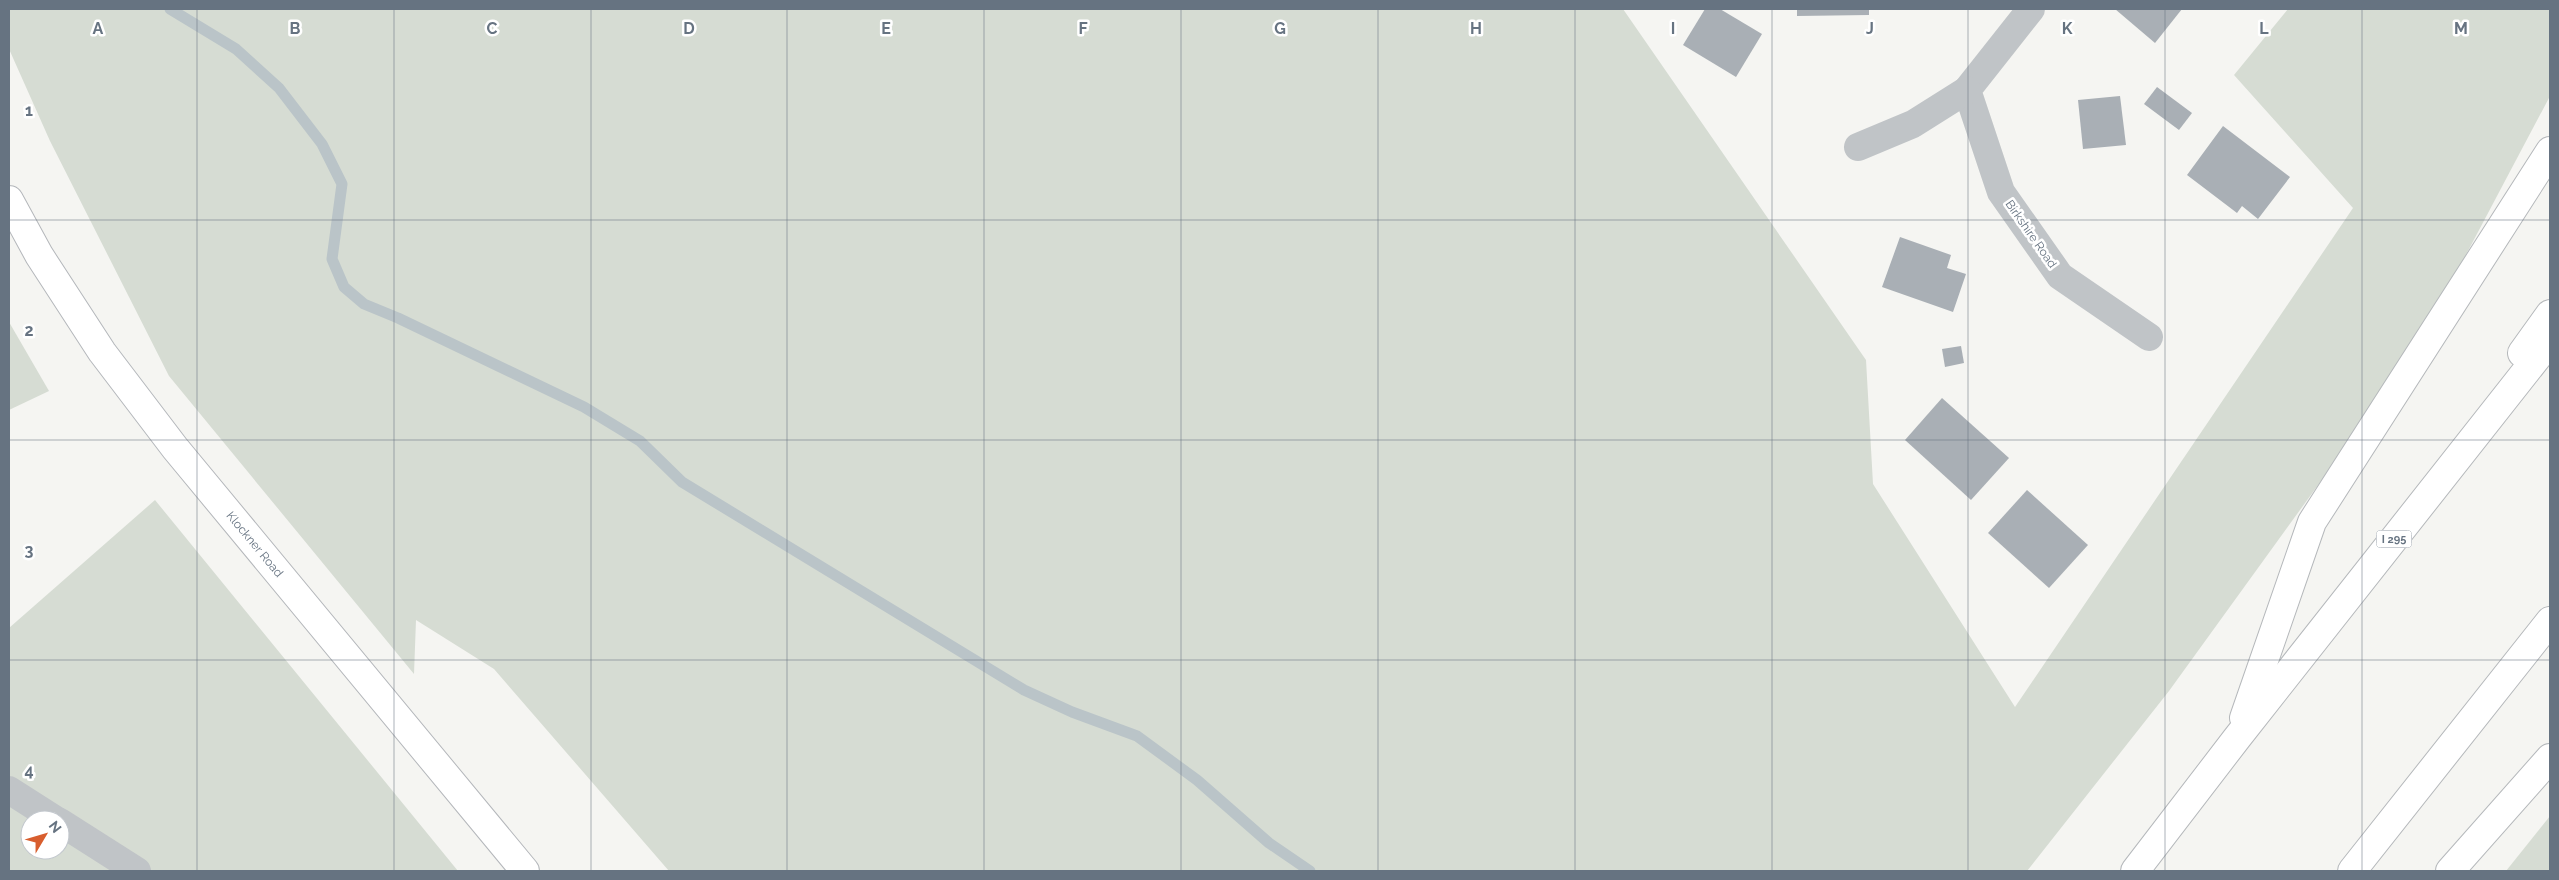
<svg xmlns="http://www.w3.org/2000/svg" width="2559" height="880" font-family="Raleway,sans-serif">
	<rect width="100%" height="100%" fill="#f5f5f2"/>
	<!-- green -->
	<g fill="#d6dcd3" fill-rule="evenodd">
		<path d="M9 9H1623L1866 360 1873 484 2015 707 2353 208 2234 75 2288 9H2550V96L2415 351 2169 691 2027 871H669L494 669 416 620 414 674 169 376 50 141 9 49Z"/>
		<path d="M9 322 49 391 9 410Z"/>
		<path d="M155 500 458 871H9V628ZM30 820H60V850H30Z"/>
		<path d="M2550 816V871H2506Z"/>
	</g>
	<g fill="none" stroke-linecap="round" stroke-linejoin="round">
		<!-- stream -->
		<path stroke="#bac4c8" stroke-width="11" d="M170 9 236 49 279 88 322 144 342 184 332 259 344 287 364 304 398 318 584 407 640 441 682 482 1024 690 1072 712 1137 736 1197 780 1269 843 1310 871"/>
	</g>
	<!-- building -->
	<g fill="#a9afb5">
		<path d="M1705 9H1720L1762 34 1736 77 1683 45Z"/>
		<path d="M1797 9H1869V15L1797 16Z"/>
		<path d="M2115 9H2182L2155 43Z"/>
		<path d="M2157 87 2192 113 2179 130 2144 104Z"/>
		<path d="M2120 96 2126 145 2083 149 2078 100Z"/>
		<path d="M2223 126 2290 177 2258 219 2242 206 2237 213 2187 175Z"/>
		<path d="M1900 237 1951 255 1947 268 1966 274 1953 312 1882 287Z"/>
		<path d="M1961 346 1964 363 1945 367 1942 349Z"/>
		<path d="M1942 398 2009 458 1971 500 1905 440Z"/>
		<path d="M2027 490 2088 545 2049 588 1988 533Z"/>
	</g>
	<g fill="none" stroke-linecap="round" stroke-linejoin="round">
		<defs>
			<g id="major">
				<path id="s1" d="M9 200 39 255 102 352 175 448 525 871"/>
			</g>
			<g id="highway">
				<path d="M2522 353 2550 314"/>
				<path d="M2244 718 2312 522 2550 151"/>
				<path d="M2135 871 2237 738 2550 341"/>
				<path d="M2352 871 2550 621"/>
				<path d="M2450 871 2550 758"/>
			</g>
		</defs>
		<!-- major casing -->
		<use href="#major" stroke="#b4b7bb" stroke-width="30"/>
		<!-- highway casing -->
		<use href="#highway" stroke="#b5b8bb" stroke-width="30"/>
		<!-- minor -->
		<g stroke="#c0c4c7" stroke-width="28">
			<path d="M2031 9 1967 90 2001 192 2060 276 2149 337"/>
			<path d="M1858 147 1913 124 1967 90"/>
			<path d="M9 790 56 820"/>
			<path d="M60 822 137 871"/>
		</g>
		<!-- major -->
		<use href="#major" stroke="#fff" stroke-width="28"/>
		<!-- highway -->
		<use href="#highway" stroke="#fff" stroke-width="28"/>
	</g>
	<!-- grid -->
	<path fill="none" stroke="#667381" stroke-width="1" stroke-opacity="0.55" d="M197 9V871M394 9V871M591 9V871M787 9V871M984 9V871M1181 9V871M1378 9V871M1575 9V871M1772 9V871M1968 9V871M2165 9V871M2362 9V871M9 220H2550M9 440H2550M9 660H2550"/>
	<g text-anchor="middle" dominant-baseline="central" stroke-width="5" stroke-linejoin="round" paint-order="stroke">
		<!-- shield labels -->
		<rect fill="#fff" stroke="#949da7" stroke-width="1" x="2376.5" y="530.5" width="35" height="17" rx="4"/>
		<g font-size="11" font-weight="bold" fill="#667381">
			<text x="2394" y="539">I 295</text>
		</g>
		<!-- street labels -->
		<g font-size="12" fill="#667381" stroke="#fff">
			<text transform="translate(2031 234) rotate(55)">Birkshire Road</text>
			<text stroke="none"><textPath href="#s1" startOffset="424">Klockner Road</textPath></text>
		</g>
	</g>
	<g font-size="16" text-anchor="middle" font-weight="bold" fill="#667381" stroke="#fff" stroke-width="5" stroke-linejoin="round" paint-order="stroke">
		<text x="98" y="34">A</text>
		<text x="295" y="34">B</text>
		<text x="492" y="34">C</text>
		<text x="689" y="34">D</text>
		<text x="886" y="34">E</text>
		<text x="1083" y="34">F</text>
		<text x="1280" y="34">G</text>
		<text x="1476" y="34">H</text>
		<text x="1673" y="34">I</text>
		<text x="1870" y="34">J</text>
		<text x="2067" y="34">K</text>
		<text x="2264" y="34">L</text>
		<text x="2461" y="34">M</text>
		<text x="29" y="116">1</text>
		<text x="29" y="336">2</text>
		<text x="29" y="556">3</text>
		<text x="29" y="776">4</text>
	</g>
	<!-- border -->
	<rect width="2559" height="880" fill="none" stroke="#667381" stroke-width="20"/>
	<!-- north arrow -->
	<g transform="translate(45 835) rotate(52)"><circle r="24" fill="#ffffff" stroke="#c2c7cd"/>
	<path d="M0-4L9 19L0 12L-9 19Z" fill="#d85e2e"/>
	<text y="-8" font-size="14" font-weight="bold" text-anchor="middle" fill="#667381">N</text>
	</g>
</svg>
